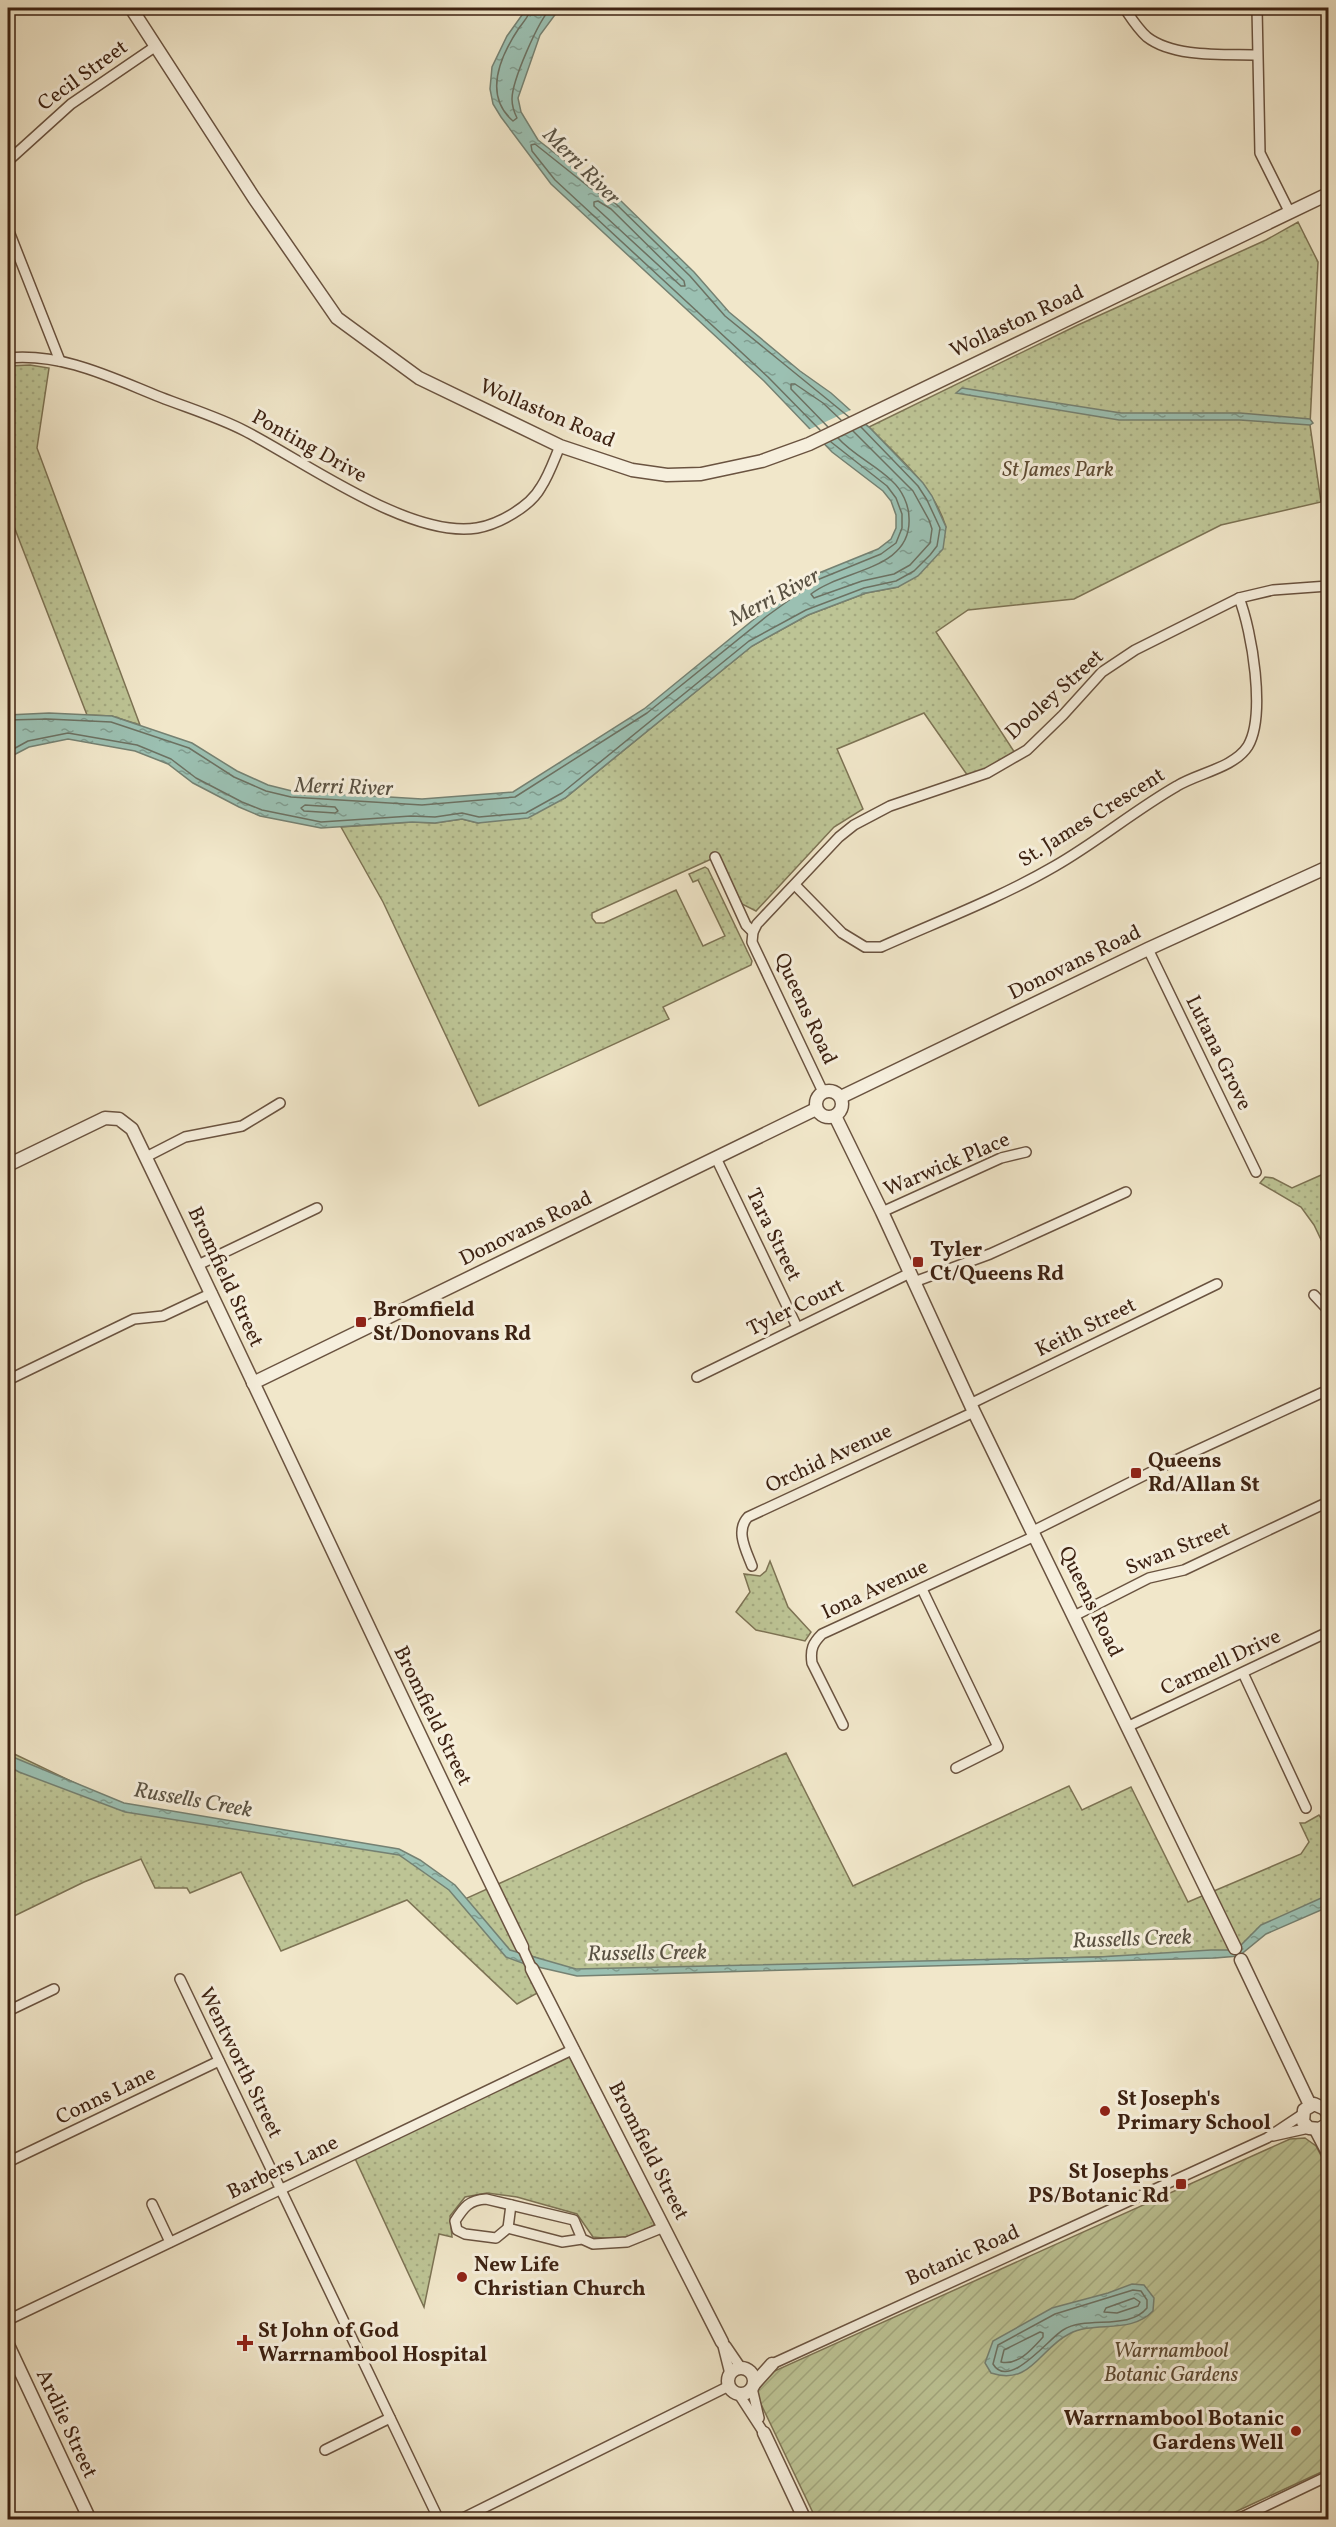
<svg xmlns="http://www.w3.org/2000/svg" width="1336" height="2527" font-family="Vollkorn,serif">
	<defs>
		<pattern id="grass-dots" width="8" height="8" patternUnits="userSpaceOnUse" patternTransform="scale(1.5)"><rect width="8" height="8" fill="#bdc495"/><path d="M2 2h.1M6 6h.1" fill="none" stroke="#a3a87f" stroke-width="1.8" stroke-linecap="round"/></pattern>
		<pattern id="garden-furrows" width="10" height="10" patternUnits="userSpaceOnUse" patternTransform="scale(1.5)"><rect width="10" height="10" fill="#bdc495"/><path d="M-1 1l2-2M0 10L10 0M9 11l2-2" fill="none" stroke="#a3a87f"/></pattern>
		<pattern id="water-ripples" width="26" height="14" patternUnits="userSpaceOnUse" patternTransform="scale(1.5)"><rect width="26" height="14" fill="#9bc0b2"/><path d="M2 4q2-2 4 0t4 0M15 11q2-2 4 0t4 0" fill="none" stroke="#809c8f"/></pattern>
	</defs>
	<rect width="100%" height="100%" fill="#f1e7ca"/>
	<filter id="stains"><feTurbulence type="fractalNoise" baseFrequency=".00333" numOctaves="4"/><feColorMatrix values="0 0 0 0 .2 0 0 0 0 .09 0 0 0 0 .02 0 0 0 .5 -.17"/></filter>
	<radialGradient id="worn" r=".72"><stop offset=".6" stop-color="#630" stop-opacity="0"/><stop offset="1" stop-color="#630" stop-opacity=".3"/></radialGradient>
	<!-- grass -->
	<g fill="url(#grass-dots)" stroke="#7d7354" stroke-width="1.5">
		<path d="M1298 222 1318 262 1310 425 1321 502 1221 525 1074 599 968 610 936 632 1017 756 970 779 924 713 837 749 863 809 834 827 756 911 742 904 718 856 592 913V918L596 923H604L676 890 703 946 725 936 698 880 693 882 689 874 705 867 708 869 752 961 751 965 663 1007 669 1019 479 1106 383 902 341 827 412 822 435 823 462 819 478 823 565 798 752 646 808 615 866 593 898 587 946 527C933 485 898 457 869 427L1078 325 1266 240Z"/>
		<path d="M30 365 49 368 37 448 140 725 112 716 87 715 8 511V366Z"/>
		<path d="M1328 1172V1245L1325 1248 1314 1225 1301 1207 1260 1183 1265 1177 1273 1178 1292 1188Z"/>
		<path d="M770 1561 788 1607 811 1632 805 1641 756 1630 736 1612 750 1592 744 1574 760 1576 766 1571Z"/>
		<path d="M8 1751 123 1806 398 1851 463 1900 786 1753 853 1886 1069 1786 1082 1810 1131 1787 1188 1902 1301 1854 1309 1842 1300 1823H1305L1319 1815 1328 1829V1902L1264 1931 1238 1953 576 1972 526 1954 543 1990 517 2004 407 1900 281 1951 241 1872 190 1893 187 1888H155L141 1859 84 1882 8 1919Z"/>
		<path d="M574 2049 661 2221C633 2237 625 2241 593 2237L577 2214 517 2197 487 2193 465 2197 450 2216 452 2237 439 2234 424 2307 353 2154Z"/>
	</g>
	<!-- garden -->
	<path fill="url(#garden-furrows)" stroke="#7d7354" stroke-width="1.5" d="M1305 2138 1316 2146 1328 2169V2469L1220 2519H816L758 2398V2390L770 2373 1290 2139Z"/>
	<!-- water -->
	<g fill="url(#water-ripples)" stroke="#758172" stroke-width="1.5">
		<path d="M527 8H560L540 35 518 98 521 112 538 140 592 182 619 199 694 272 729 312 800 371 831 393 869 427 923 483 932 496 946 527 943 549 918 576 898 587 866 593 808 615 752 646 565 798 528 818 478 823 462 819 435 823 412 822 321 828 260 816 239 807 193 783 168 764 135 751 68 739 29 747 8 758V715L49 713 112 716 192 743 237 771 268 785 292 791 422 799 513 792 644 709 764 611 814 575 878 549 891 539 896 528V515L891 501 883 491 832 452 764 381 551 184 501 117 493 104 490 89 492 67 507 36Z"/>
		<path d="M962 388 1121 413H1240L1310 419 1313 423 1310 425 1240 420H1119L956 393Z"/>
		<path d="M8 1755 124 1803 399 1849 420 1860 455 1885 510 1950 576 1969 1099 1957 1211 1950H1236L1261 1925 1328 1895V1907L1266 1934 1239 1956 1215 1958 577 1976 525 1964 506 1957 449 1890 399 1855 125 1812 19 1772 8 1766Z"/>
		<path d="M1132 2284 1144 2285 1154 2298 1153 2311C1130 2335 1095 2320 1069 2334 1039 2349 1031 2386 991 2373L985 2363 993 2341 1052 2308 1108 2293Z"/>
	</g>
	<!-- pier -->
	<path fill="#f1e7ca" d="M853 409 867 421 820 443 808 430Z"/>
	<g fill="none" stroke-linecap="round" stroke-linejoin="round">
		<!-- shore -->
		<g stroke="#6c7162" stroke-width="1.5">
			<path d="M531 8C530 15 524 21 519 28 501 55 482 94 513 121L517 118C514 112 512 105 512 99 512 81 538 21 551 8"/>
			<path d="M598 201 611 209 684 281 685 286H681L594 206V202Z"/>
			<path d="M828 427 791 389V384H795L823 403 841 420"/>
			<path d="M820 430 768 377 555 180 532 151 531 145 535 144 589 187 615 203 690 276 725 316 849 417"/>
			<path d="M838 438C853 455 876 465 892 481 902 490 909 505 909 518 912 570 843 569 811 594L814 598 862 581 894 574 910 565 930 543 932 529 929 520 913 491 853 431"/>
			<path d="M8 720 48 719 111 722 189 748 234 777 266 791 291 797 422 805 515 797 647 713 767 616 817 580 881 554 896 543 902 528V514L896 498 887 486 831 442"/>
			<path d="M8 752 28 741 68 733 137 745 171 759 196 778 242 802 262 810 321 822 411 816 435 817 462 813 479 817 526 813 562 793 749 641 806 610 864 588 896 581 914 571 930 555 937 546 940 528 927 500 918 486 861 427"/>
			<path d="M305 805 335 807 338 811 335 813 304 811 301 808Z"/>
			<path d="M1133 2290 1141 2291 1147 2300V2308C1128 2331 1087 2315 1063 2330 1049 2338 1009 2391 993 2364L998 2345 1055 2314Z"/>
			<path d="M1134 2298 1140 2302 1138 2306 1117 2313 1104 2312 1106 2308Z"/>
			<path d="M1040 2332 1043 2333V2337C1033 2348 1018 2366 1001 2362L1004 2350Z"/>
		</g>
		<defs>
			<g id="minor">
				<path d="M1257 8 1260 153 1290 213"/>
				<path d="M1127 12C1133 21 1139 30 1147 37 1174 58 1225 54 1257 55"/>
				<path d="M8 161 71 104 156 46"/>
				<path d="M8 229 60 361"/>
				<path d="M8 358C63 353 110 377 160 397 188 408 218 417 245 431 304 461 410 539 477 528 499 524 530 507 541 487 549 475 554 460 560 446"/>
				<path d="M715 857 746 925 753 932"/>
				<path d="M795 885 842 933 865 947H881C939 921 1000 898 1055 866 1097 842 1135 810 1177 786 1198 773 1234 768 1248 746 1266 715 1252 631 1239 598"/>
				<path d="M1148 949 1256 1172"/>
				<path d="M823 1092 752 942 753 932 757 924 839 837 854 825 890 806 987 773 1027 750 1063 715 1102 672 1135 650 1239 598 1273 590 1328 586"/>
				<path d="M146 1157 185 1137 242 1126 280 1103"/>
				<path d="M716 1158 797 1327"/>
				<path d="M882 1212 1001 1158 1026 1152"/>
				<path d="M198 1265 317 1208"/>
				<path d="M914 1282 990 1254 1126 1192"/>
				<path d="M1314 1295 1328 1310"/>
				<path d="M697 1377 910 1273"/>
				<path d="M8 1380 134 1319 163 1316 212 1293"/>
				<path d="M970 1404 1217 1284"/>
				<path d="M1033 1531 1163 1466 1328 1390"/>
				<path d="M752 1566C746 1550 735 1531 748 1517L974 1412"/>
				<path d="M922 1589 998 1747 956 1768"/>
				<path d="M1074 1616 1149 1578 1184 1570 1328 1502"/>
				<path d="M1243 1673 1306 1808"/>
				<path d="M843 1725 812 1663C810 1649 813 1643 822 1634L1035 1536"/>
				<path d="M1129 1726 1328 1632"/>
				<path d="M522 1947 532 1969"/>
				<path d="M180 1979 439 2520"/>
				<path d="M8 2011 54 1989"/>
				<path d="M1273 2136 1309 2128"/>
				<path d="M8 2162 219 2061"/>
				<path d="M152 2204 170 2242"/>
				<path d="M508 2228 511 2205"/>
				<path d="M582 2239 574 2220 486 2199C469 2200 464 2207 455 2221L457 2230 465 2234 496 2238 508 2228 562 2242 582 2239 593 2244 627 2242 664 2227"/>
				<path d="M8 2320 574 2049"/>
				<path d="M722 2342 730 2374"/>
				<path d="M726 2346 741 2368"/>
				<path d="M772 2364 1267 2138 1303 2114"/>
				<path d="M752 2388 759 2418"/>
				<path d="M738 2393 764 2433"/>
				<path d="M325 2450 390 2418"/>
				<path d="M459 2520 729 2386"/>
				<path d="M1236 2520 1328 2476"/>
			</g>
			<g id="tertiary">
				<path d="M131 8 254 198 337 318 419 378 560 446 632 470 667 475 701 474 762 461 809 444 1328 194"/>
				<circle cx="829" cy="1104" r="13"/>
				<path d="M841 1097 1148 949 1328 867"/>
				<path d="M835 1116 882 1212 974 1412 1235 1948"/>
				<path d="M8 1165 105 1118 119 1119 132 1129C264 1401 389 1675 522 1947"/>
				<path d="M253 1383 816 1109"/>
				<path d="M1241 1960 1310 2105"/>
				<path d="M532 1969 722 2342"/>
				<path d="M1327 2124 1320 2129 1309 2128 1303 2122 1304 2110 1314 2104 1325 2109 1328 2115V2134"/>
				<path d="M1316 2130 1328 2153"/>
				<path d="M8 2345 90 2520"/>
				<circle cx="741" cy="2381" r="13"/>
				<path d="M754 2384 772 2364"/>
				<path d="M764 2433 805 2520"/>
			</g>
		</defs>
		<!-- minor casing -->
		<use href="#minor" stroke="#6a5340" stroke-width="12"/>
		<!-- tertiary casing -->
		<use href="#tertiary" stroke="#6a5340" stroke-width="15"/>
		<!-- minor -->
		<use href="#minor" stroke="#f6efdd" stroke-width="9"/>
		<!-- tertiary -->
		<use href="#tertiary" stroke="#f6efdd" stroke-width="12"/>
	</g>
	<!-- markers -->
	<g fill="#8f2418" stroke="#f6efdd" stroke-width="2">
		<rect x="912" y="1256" width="12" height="12" rx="3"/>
		<rect x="355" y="1316" width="12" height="12" rx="3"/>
		<rect x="1130" y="1467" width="12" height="12" rx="3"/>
		<circle cx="1105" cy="2111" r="6"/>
		<rect x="1175" y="2178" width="12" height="12" rx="3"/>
		<circle cx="462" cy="2277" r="6"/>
		<path d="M242 2334h6v6h6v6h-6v6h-6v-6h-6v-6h6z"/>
		<circle cx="1296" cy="2431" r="6"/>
	</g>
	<g text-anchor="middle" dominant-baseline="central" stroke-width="6" stroke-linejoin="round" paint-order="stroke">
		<!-- street labels -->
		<g font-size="21" fill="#3d2212" stroke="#f6efdd">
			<text transform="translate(83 76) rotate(-36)">Cecil Street</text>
			<text transform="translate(1017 322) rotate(-25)">Wollaston Road</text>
			<text transform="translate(547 414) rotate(23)">Wollaston Road</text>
			<text transform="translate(309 447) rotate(29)">Ponting Drive</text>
			<text transform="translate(1055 695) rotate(-42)">Dooley Street</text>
			<text transform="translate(1092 818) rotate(-32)">St. James Crescent</text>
			<text transform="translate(1075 963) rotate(-26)">Donovans Road</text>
			<text transform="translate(805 1009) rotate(65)">Queens Road</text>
			<text transform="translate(1218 1053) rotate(64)">Lutana Grove</text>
			<text transform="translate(947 1165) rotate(-23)">Warwick Place</text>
			<text transform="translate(526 1229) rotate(-26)">Donovans Road</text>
			<text transform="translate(773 1235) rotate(64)">Tara Street</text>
			<text transform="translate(225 1277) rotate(65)">Bromfield Street</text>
			<text transform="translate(796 1308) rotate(-26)">Tyler Court</text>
			<text transform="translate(1086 1328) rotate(-26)">Keith Street</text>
			<text transform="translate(829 1459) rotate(-25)">Orchid Avenue</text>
			<text transform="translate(1178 1549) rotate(-22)">Swan Street</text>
			<text transform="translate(875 1590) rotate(-25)">Iona Avenue</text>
			<text transform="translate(1090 1602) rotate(64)">Queens Road</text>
			<text transform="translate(1221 1663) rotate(-25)">Carmell Drive</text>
			<text transform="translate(432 1716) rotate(64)">Bromfield Street</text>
			<text transform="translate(240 2063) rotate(64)">Wentworth Street</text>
			<text transform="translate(106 2096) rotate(-26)">Conns Lane</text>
			<text transform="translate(648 2151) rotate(63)">Bromfield Street</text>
			<text transform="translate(283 2168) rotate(-26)">Barbers Lane</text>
			<text transform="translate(963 2256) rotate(-24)">Botanic Road</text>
			<text transform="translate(66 2424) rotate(65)">Ardlie Street</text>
		</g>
		<!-- park labels -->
		<g font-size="21" font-style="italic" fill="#5d4a33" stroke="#f6efdd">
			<text x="1058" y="470">St James Park</text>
			<text x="1171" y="2351">Warrnambool<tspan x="1171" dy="24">Botanic Gardens</tspan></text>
		</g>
		<!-- poi labels -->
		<g font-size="21" font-weight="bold" fill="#3d2212" stroke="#f6efdd" text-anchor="start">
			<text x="930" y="1250">Tyler<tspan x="930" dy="24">Ct/Queens Rd</tspan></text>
			<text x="373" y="1310">Bromfield<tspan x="373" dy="24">St/Donovans Rd</tspan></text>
			<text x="1148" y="1461">Queens<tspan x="1148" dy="24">Rd/Allan St</tspan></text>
			<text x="1117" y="2099">St Joseph's<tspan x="1117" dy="24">Primary School</tspan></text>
			<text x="1169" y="2172" text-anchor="end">St Josephs<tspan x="1169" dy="24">PS/Botanic Rd</tspan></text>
			<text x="474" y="2265">New Life<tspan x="474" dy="24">Christian Church</tspan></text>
			<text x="258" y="2331">St John of God<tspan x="258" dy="24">Warrnambool Hospital</tspan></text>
			<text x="1284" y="2419" text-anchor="end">Warrnambool Botanic<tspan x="1284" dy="24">Gardens Well</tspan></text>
		</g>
		<!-- water labels -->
		<g font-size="22" font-style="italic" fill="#595142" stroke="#f6efdd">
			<text transform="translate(581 167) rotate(45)">Merri River</text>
			<text transform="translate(775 598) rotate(-28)">Merri River</text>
			<text transform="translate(344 788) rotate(2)">Merri River</text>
			<text transform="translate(193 1801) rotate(10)">Russells Creek</text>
			<text transform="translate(1132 1940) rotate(-2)">Russells Creek</text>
			<text transform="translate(647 1954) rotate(-1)">Russells Creek</text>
		</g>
	</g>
	<!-- margin -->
	<rect width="1336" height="2527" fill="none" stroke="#f1e7ca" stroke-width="30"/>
	<rect x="9" y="9" width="1318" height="2509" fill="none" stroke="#3d2212" stroke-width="3"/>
	<rect x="15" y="15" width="1306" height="2497" fill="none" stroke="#3d2212" stroke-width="1.5"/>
	<rect width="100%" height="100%" filter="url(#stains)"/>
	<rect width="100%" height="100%" fill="url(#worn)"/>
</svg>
